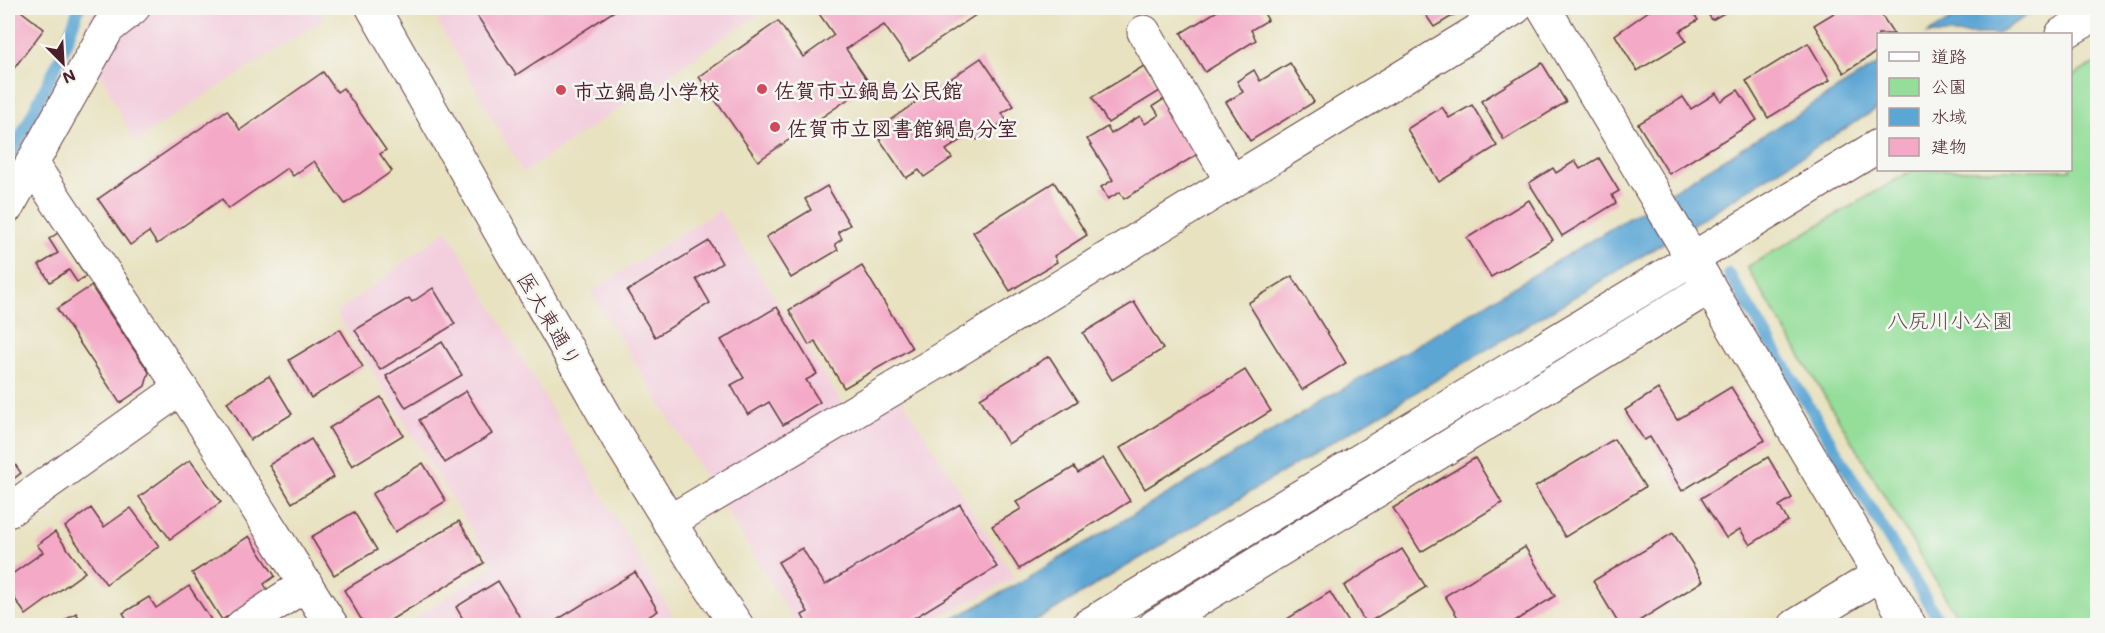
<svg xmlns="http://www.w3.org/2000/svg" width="2105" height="633" font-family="Mali,'Klee One',sans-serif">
	<rect width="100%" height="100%" fill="#f6f6f2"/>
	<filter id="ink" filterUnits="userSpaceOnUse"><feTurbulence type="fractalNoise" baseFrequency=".0167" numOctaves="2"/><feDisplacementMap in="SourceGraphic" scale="12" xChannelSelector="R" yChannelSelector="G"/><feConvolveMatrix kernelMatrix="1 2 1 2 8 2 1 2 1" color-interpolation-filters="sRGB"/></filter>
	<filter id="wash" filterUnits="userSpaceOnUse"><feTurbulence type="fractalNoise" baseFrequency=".008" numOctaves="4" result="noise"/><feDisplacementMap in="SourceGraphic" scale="24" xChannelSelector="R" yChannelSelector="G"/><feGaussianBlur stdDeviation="1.35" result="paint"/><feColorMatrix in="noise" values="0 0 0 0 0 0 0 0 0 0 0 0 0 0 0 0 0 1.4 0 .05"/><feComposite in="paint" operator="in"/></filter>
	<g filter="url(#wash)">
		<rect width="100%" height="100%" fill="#e8e2c0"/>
		<!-- built -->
		<g fill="#f3cfde">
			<path d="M94 8H318L324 19 134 142 82 36Z"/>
			<path d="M430 8H768L523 173Z"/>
			<path d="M719 210 854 422 900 396 1015 578 923 625H797L591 292Z"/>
			<path d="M447 230 678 625H405L494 566 336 313Z"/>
		</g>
		<!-- green -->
		<path fill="#94de9a" stroke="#6f7e62" stroke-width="1.5" d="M2097 62V625H1962L1747 267 1913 170H2070L2071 77Z"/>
		<!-- water -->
		<g fill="#5ca6d4" stroke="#536280" stroke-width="1.5">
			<path d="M1970 8H2040L1996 34H1927Z"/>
			<path d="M1878 64V108L1647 253 1029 625 941 626 1019 583 1637 213Z"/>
		</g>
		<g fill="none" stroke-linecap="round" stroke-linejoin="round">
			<!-- stream -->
			<g stroke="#5ca6d4" stroke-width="12">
				<path d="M8 162 61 56 79 8"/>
				<path d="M1729 274 1942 626"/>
			</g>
		</g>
		<g id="blocks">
			<!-- building -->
			<g fill="#f4a9c6">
				<path d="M8 8H17L44 29 8 76Z"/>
				<path d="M472 8H619L516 75Z"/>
				<path d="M815 8H986L909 60 884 25 846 49 870 84 758 161 699 77 778 21 803 57 834 35Z"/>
				<path d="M1222 8H1261L1268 20 1251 30 1256 40 1205 72 1181 33Z"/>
				<path d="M1421 8H1466L1434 27Z"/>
				<path d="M1653 8H1690L1698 20 1680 31 1686 41 1637 71 1615 35Z"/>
				<path d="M1704 8H1733L1712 20Z"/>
				<path d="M1842 8H1877L1894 34H1878V51L1844 73 1814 25Z"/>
				<path d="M1808 43 1830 80 1768 118 1746 81Z"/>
				<path d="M981 58 1014 106 1002 113 1006 120 977 140 972 133 946 150 952 158 924 177 919 170 906 178 874 131Z"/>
				<path d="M1290 63 1314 102 1250 141 1226 102 1243 92 1237 81 1254 70 1260 81Z"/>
				<path d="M1542 63 1566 102 1504 140 1481 101Z"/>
				<path d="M1144 66 1160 91 1108 123 1092 97Z"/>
				<path d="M323 72 337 92 343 88 386 150 380 154 392 171 345 204 314 161 293 176 287 168 228 209 222 199 157 244 149 232 130 245 98 199 227 110 240 130Z"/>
				<path d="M1738 90 1757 120 1669 174 1638 124 1683 97 1691 109 1716 93 1721 101Z"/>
				<path d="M1164 99 1198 154 1124 199 1120 192 1108 199 1101 187 1113 180 1087 139 1107 127 1111 134 1140 116 1145 124 1159 115 1153 106Z"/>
				<path d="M1472 105 1497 146 1439 182 1407 129 1442 107 1449 118Z"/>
				<path d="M1599 158 1619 191 1612 195 1616 203 1562 236 1529 183 1553 168 1556 173 1575 161 1580 169Z"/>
				<path d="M1054 182 1087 235 1054 256 1057 262 1010 291 973 232Z"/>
				<path d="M827 186 850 225 838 232 842 239 835 244 838 250 791 278 766 237 811 210 805 199Z"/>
				<path d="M1529 200 1553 240 1491 277 1467 238Z"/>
				<path d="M58 233 86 276 77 282 69 270 50 282 39 265 58 253 49 239Z"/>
				<path d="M709 241 722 263 696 279 710 303 655 337 627 291Z"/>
				<path d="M862 266 912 348 844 388 815 341 809 345 789 310Z"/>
				<path d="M1292 276 1346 363 1302 390 1248 303Z"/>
				<path d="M91 286 149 372 145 386 120 403 57 309Z"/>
				<path d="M433 288 455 324 380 370 355 330 409 298 412 302Z"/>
				<path d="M1134 302 1163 349 1112 380 1083 333Z"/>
				<path d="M777 307 817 374 806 380 820 402 783 425 769 402 748 415 731 385 744 378 721 340Z"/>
				<path d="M340 329 363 367 311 398 289 360Z"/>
				<path d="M442 342 462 375 406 408 386 376Z"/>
				<path d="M1049 356 1078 401 1008 444 980 398Z"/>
				<path d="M1245 370 1271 411 1145 489 1120 448Z"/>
				<path d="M269 376 292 414 250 440 227 402Z"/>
				<path d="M1731 387 1765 440 1682 491 1650 437 1644 440 1625 410 1658 389 1677 420Z"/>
				<path d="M466 391 492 434 445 463 419 420Z"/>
				<path d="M381 397 403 435 352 466 329 428Z"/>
				<path d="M311 439 334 477 292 503 269 465Z"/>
				<path d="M1614 439 1645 487 1565 537 1535 487Z"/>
				<path d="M8 454 21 473 8 483Z"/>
				<path d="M1768 457 1792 498 1779 506 1788 521 1750 545 1740 529 1726 538 1701 498Z"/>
				<path d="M1103 458 1130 501 1019 569 992 526 1021 509 1016 502 1074 467 1078 473Z"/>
				<path d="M1475 458 1502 503 1421 552 1393 508Z"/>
				<path d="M190 460 221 502 170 539 139 497Z"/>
				<path d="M423 463 446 501 395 532 372 494Z"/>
				<path d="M960 504 997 567 901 626H808L802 615 808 612 778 562 802 548 825 585Z"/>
				<path d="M91 508 104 527 131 508 159 546 106 584 65 527Z"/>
				<path d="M354 512 377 550 334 575 311 537Z"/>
				<path d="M459 521 484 563 381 626H365L344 590Z"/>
				<path d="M55 532 85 572 26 615 8 589V577L43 552 37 545Z"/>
				<path d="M1673 533 1703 581 1631 626H1620L1593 581Z"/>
				<path d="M249 536 275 576 264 584 268 591 222 620 192 573Z"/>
				<path d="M1525 547 1555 596 1507 626H1463L1445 596Z"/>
				<path d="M1402 549 1426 587 1366 624 1344 586Z"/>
				<path d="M635 572 658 611 633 626H547Z"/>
				<path d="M498 581 525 626H467L456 607Z"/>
				<path d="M189 586 213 623 210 626H131L123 613 149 597 156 608Z"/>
				<path d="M1330 592 1351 626H1276Z"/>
				<path d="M76 613 84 626H56Z"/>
			</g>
		</g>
	</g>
	<g filter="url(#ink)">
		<use href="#blocks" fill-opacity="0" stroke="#623c41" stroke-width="1.5"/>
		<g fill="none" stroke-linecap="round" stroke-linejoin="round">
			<defs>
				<g id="street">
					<path d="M1544 8 1910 626"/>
					<path d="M1144 32 1232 182"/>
					<path d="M2062 34 2098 13"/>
					<path d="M32 164 181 388 332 626"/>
					<path d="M8 206 108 28 133 8"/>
					<path d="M8 511 181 388"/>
					<path d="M669 522 938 362 1515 8"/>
					<path d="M242 626 306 584"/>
					<path d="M1087 626 1878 146"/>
					<path d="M1155 626 1708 288"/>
					<path d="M1795 626 1880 574"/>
				</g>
				<path id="secondary" d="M373 8 619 440 703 576 737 626"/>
			</defs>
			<!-- street casing -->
			<use href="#street" stroke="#623c41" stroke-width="35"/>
			<!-- secondary casing -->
			<use href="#secondary" stroke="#623c41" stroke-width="35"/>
			<!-- street -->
			<use href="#street" stroke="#fff" stroke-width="33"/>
			<!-- secondary -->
			<use href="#secondary" stroke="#fff" stroke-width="33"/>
		</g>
	</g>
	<!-- markers -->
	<g fill="#d1495b" stroke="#f6f6f2" stroke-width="2">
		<circle cx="762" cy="89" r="6"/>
		<circle cx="561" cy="90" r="6"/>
		<circle cx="775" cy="127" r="6"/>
	</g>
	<g text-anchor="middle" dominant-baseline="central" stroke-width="5" stroke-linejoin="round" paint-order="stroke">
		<!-- poi labels -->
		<g font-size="21" font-weight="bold" fill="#4a1f2b" stroke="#f6f6f2" text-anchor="start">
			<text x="774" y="89">佐賀市立鍋島公民館</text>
			<text x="573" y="90">市立鍋島小学校</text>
			<text x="787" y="127">佐賀市立図書館鍋島分室</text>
		</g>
		<!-- street labels -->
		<g font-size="21" fill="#4a1f2b" stroke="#f6f6f2">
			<text transform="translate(550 319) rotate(60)">医大東通り</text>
		</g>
		<!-- park labels -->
		<g font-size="21" fill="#5c4f47" stroke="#f6f6f2">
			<text x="1950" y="319">八尻川小公園</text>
		</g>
	</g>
	<!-- margin -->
	<rect width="2105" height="633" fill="none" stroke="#f6f6f2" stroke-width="30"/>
	<!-- legend -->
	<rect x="1877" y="33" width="195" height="138" fill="#f6f6f2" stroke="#b1a0a2" stroke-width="1.5"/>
	<rect x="1889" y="52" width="30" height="9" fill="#ffffff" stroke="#b1a0a2" stroke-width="1.5"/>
	<text x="1931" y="63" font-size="18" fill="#4a1f2b">道路</text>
	<rect x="1889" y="78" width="30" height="18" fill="#94de9a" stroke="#b1a0a2" stroke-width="1.5"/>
	<text x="1931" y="93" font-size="18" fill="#4a1f2b">公園</text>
	<rect x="1889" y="108" width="30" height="18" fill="#5ca6d4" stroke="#b1a0a2" stroke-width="1.5"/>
	<text x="1931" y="123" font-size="18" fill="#4a1f2b">水域</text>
	<rect x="1889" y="138" width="30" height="18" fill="#f4a9c6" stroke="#b1a0a2" stroke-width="1.5"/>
	<text x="1931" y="153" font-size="18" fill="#4a1f2b">建物</text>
	<!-- north arrow -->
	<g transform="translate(63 63) rotate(156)" stroke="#f6f6f2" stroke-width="4.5" paint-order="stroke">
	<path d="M0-4.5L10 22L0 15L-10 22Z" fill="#4a1f2b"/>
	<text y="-9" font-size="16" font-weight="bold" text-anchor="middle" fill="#4a1f2b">N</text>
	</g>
</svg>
